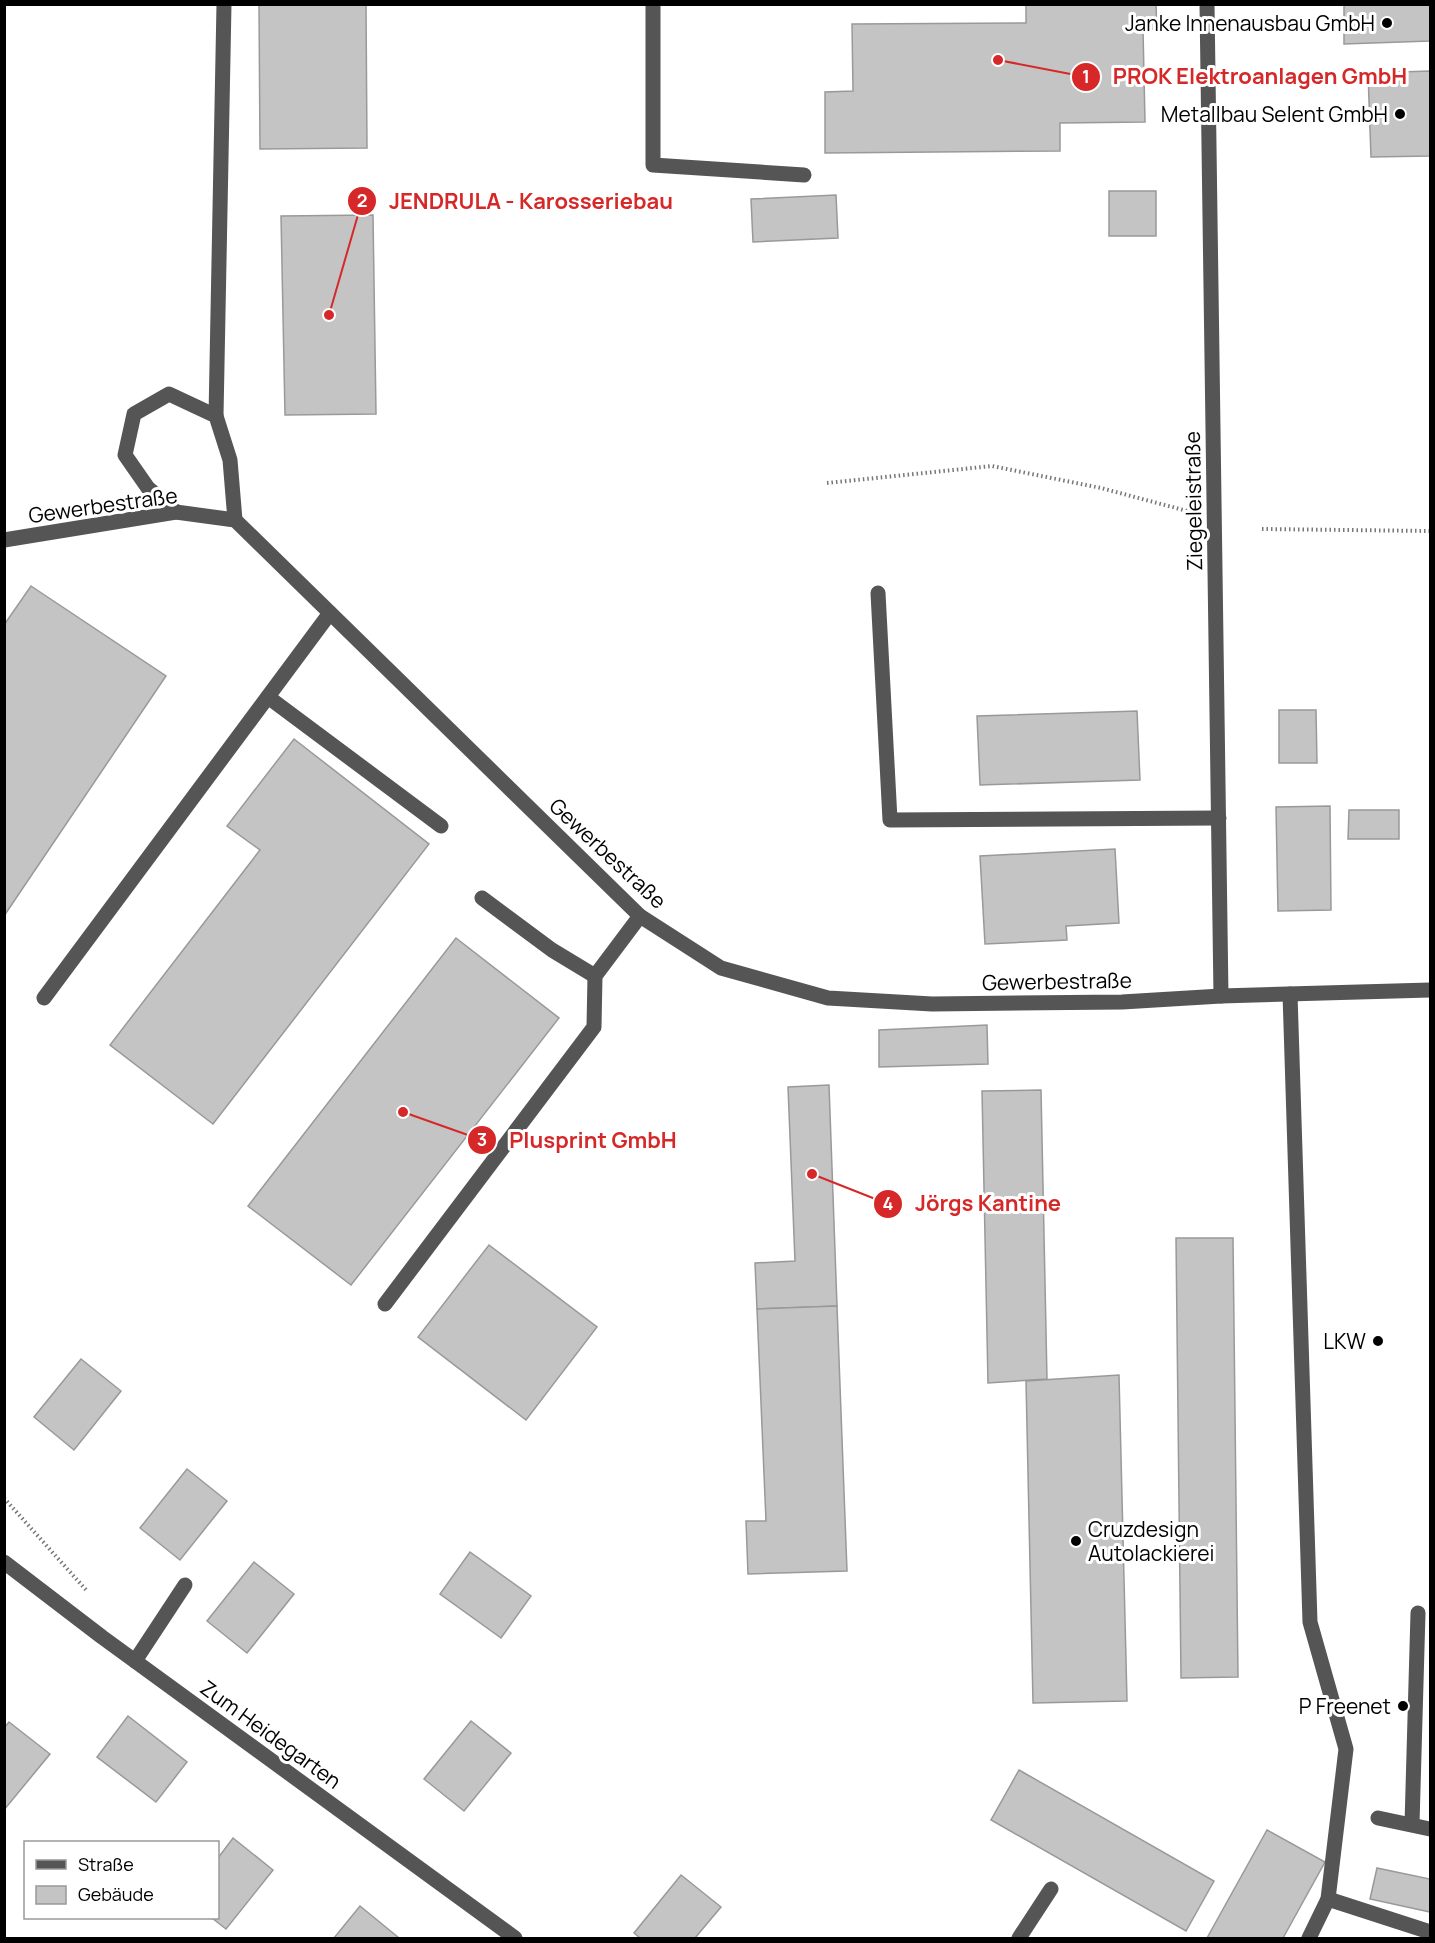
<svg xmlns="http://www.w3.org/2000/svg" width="1435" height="1943" font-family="Manrope,sans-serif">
	<rect width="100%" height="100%" fill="#fff"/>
	<!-- building -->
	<g fill="#c4c4c4" stroke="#999" stroke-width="1.5">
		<path d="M259 4H366L367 148 260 149Z"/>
		<path d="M1026 4H1156L1157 29H1143L1145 122 1060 123V151L825 153V92L853 91 852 24 1026 23Z"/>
		<path d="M1344 4H1430V41L1344 44Z"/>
		<path d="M1430 71V156L1371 157 1368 73Z"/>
		<rect x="1109" y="191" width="47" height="45"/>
		<path d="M836 195 838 238 753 242 751 199Z"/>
		<path d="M373 215 376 414 285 415 281 216Z"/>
		<path d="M31 586 166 676 4 916V625Z"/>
		<path d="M1279 710H1316L1317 763H1279Z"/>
		<path d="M1137 711 1140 780 980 785 977 716Z"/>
		<path d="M294 739 429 844 213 1124 110 1045 260 850 227 826Z"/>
		<path d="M1330 806 1331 910 1278 911 1276 807Z"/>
		<path d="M1349 810H1399V839H1348Z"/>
		<path d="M1115 849 1119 923 1066 926 1067 940 985 944 980 856Z"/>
		<path d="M456 938 559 1018 351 1285 248 1206Z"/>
		<path d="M987 1025 988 1064 879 1067V1030Z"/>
		<path d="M829 1085 837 1306 757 1309 755 1263 795 1261 788 1087Z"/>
		<path d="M1041 1090 1047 1379 988 1383 982 1091Z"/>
		<path d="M1176 1238H1233L1238 1677 1181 1678Z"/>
		<path d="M489 1245 597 1327 526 1420 418 1337Z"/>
		<path d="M837 1306 847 1571 748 1574 746 1521H766L757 1309Z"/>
		<path d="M81 1359 121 1391 74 1450 34 1417Z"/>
		<path d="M1119 1375 1127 1701 1033 1703 1026 1381Z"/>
		<path d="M187 1469 227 1501 180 1560 140 1528Z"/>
		<path d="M470 1552 531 1596 501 1638 440 1594Z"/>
		<path d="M254 1562 294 1594 247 1653 207 1621Z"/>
		<path d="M128 1716 187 1762 156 1802 97 1757Z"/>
		<path d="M471 1721 511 1753 464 1811 424 1779Z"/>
		<path d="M9 1722 50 1754 4 1810V1728Z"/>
		<path d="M1019 1770 1214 1881 1186 1931 991 1820Z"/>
		<path d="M1267 1830 1325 1862 1283 1938H1207Z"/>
		<path d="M233 1838 273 1870 226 1929 212 1918H218V1858Z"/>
		<path d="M1377 1868 1430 1879V1912L1370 1899Z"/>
		<path d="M681 1875 721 1907 695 1938H640L634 1933Z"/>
		<path d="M360 1906 399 1938H334Z"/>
	</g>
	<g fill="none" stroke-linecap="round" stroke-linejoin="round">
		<!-- path -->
		<g stroke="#777" stroke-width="4" stroke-dasharray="1.5 3" stroke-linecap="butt">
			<path d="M827 483 992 466 1101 488 1191 512"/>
			<path d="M1262 529 1430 531"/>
			<path d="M4 1498 87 1591"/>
		</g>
		<!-- minor -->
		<g stroke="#555" stroke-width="15">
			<path d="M653 4V165L804 175"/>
			<path d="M1207 4 1221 996"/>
			<path d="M216 416 224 4"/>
			<path d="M176 512 148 488 125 455 134 414 169 394 216 416 230 460 235 520"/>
			<path d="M4 540 176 512 235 520 640 916 721 968 828 998 932 1004 1122 1002 1221 996 1430 990"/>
			<path d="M878 593 890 820 1219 818"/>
			<path d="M268 697 441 826"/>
			<path d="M482 898 552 950 595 976"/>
			<path d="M1290 994 1310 1622 1346 1749 1328 1899 1309 1938"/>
			<path d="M44 998 330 613"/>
			<path d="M385 1304 594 1027 595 976 640 916"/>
			<path d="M4 1562 102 1637 515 1938"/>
			<path d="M135 1661 185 1585"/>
			<path d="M1378 1818 1430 1829"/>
			<path d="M1412 1824 1418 1613"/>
			<path d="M1328 1899 1430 1932"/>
			<path d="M1019 1938 1051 1889"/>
		</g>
	</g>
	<!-- markers -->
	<g fill="#000" stroke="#fff" stroke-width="2">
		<circle cx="1387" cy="23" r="6"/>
		<circle cx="1400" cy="114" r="6"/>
		<circle cx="1378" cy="1341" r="6"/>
		<circle cx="1076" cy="1541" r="6"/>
		<circle cx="1403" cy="1706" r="6"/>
	</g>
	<g text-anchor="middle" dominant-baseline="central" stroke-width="6" stroke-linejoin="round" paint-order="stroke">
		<!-- poi labels -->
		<g font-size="21" fill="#000" stroke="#fff" text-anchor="end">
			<text x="1375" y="23">Janke Innenausbau GmbH</text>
			<text x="1388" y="114">Metallbau Selent GmbH</text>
			<text x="1366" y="1341">LKW</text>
			<text x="1088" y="1529" text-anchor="start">Cruzdesign<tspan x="1088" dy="24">Autolackierei</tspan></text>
			<text x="1391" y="1706">P Freenet</text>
		</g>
		<!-- street labels -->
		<g font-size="21" fill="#000" stroke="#fff">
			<text transform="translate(1193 501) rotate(-91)">Ziegeleistraße</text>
			<text transform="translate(103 505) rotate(-8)">Gewerbestraße</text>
			<text transform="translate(608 853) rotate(43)">Gewerbestraße</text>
			<text transform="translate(1057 981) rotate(-1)">Gewerbestraße</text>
			<text transform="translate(271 1734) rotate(36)">Zum Heidegarten</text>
		</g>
	</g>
	<!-- callouts -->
	<path fill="none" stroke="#d62828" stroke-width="2" d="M998 60L1086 77M329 315L362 201M403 1112L482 1140M812 1174L888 1204"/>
	<g fill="#d62828" stroke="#fff" stroke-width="2">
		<circle cx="998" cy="60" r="6"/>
		<circle cx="329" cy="315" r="6"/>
		<circle cx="403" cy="1112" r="6"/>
		<circle cx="812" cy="1174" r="6"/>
		<circle cx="1086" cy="77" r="15"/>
		<circle cx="362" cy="201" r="15"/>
		<circle cx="482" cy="1140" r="15"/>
		<circle cx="888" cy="1204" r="15"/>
	</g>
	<g font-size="18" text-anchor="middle" font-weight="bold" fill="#fff">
		<text x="1086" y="83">1</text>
		<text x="362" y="207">2</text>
		<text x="482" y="1146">3</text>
		<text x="888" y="1210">4</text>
	</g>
	<g font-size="22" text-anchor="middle" font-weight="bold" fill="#d62828" stroke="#fff" stroke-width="6" stroke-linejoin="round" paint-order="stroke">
		<text x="1260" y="84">PROK Elektroanlagen GmbH</text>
		<text x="531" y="209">JENDRULA - Karosseriebau</text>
		<text x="593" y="1148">Plusprint GmbH</text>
		<text x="988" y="1211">Jörgs Kantine</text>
	</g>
	<!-- border -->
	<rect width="1435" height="1943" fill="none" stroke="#000000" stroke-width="12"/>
	<!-- legend -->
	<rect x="24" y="1841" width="195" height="78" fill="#ffffff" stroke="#999999" stroke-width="1.5"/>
	<rect x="36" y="1860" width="30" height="9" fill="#555555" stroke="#999999" stroke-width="1.5"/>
	<text x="78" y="1871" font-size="18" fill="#000000">Straße</text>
	<rect x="36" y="1886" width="30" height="18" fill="#c4c4c4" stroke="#999999" stroke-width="1.5"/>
	<text x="78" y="1901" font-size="18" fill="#000000">Gebäude</text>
</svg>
